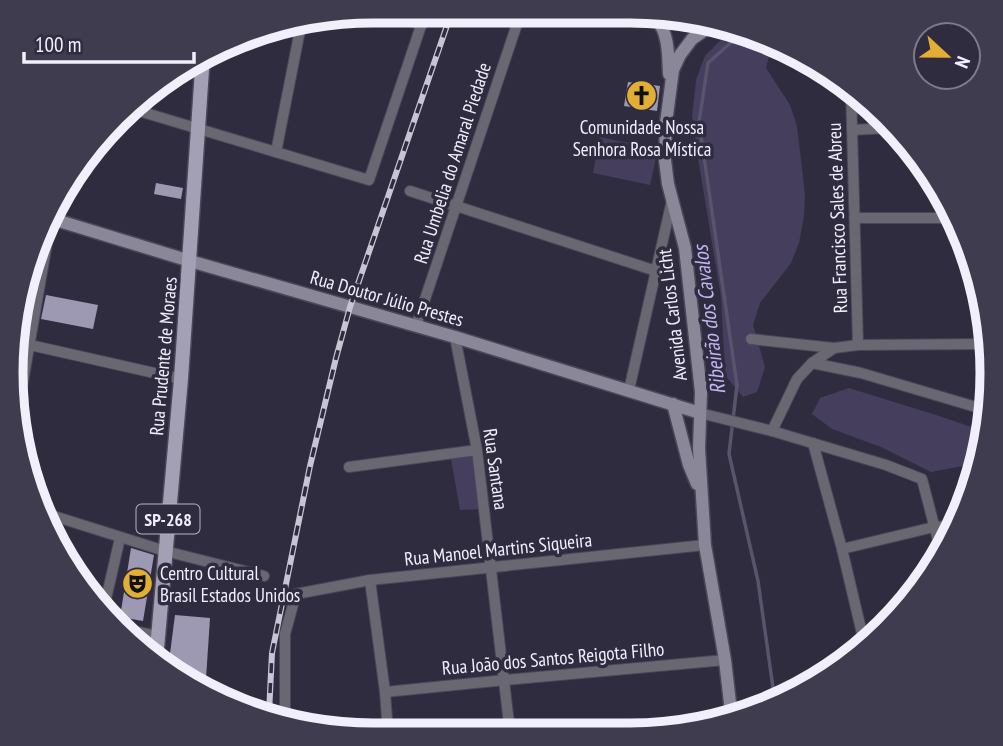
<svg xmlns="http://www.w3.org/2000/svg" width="1003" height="746" font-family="'PT Sans Narrow',sans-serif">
	<rect width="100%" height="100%" fill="#302c40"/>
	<!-- green -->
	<g fill="#453e5d">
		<path d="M734 27 776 46 771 48 766 68 790 105 797 126 805 194 804 216 799 243 791 263 760 303 753 325 765 367 757 392 743 397 725 375 721 297 698 158 692 116 696 80 705 56Z"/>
		<path d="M600 137 658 149 650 185 593 173Z"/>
		<path d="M849 388 936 415 986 432V443L972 476 968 465 931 472 881 447 832 429 812 414 820 398Z"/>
		<path d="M475 455 482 509 460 510 451 459Z"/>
	</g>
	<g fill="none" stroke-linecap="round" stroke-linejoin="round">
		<!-- stream -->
		<path stroke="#59536b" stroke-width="3.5" d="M743 32 708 63 699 122 737 385 729 454 758 581 775 702"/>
	</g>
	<!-- building -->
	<g fill="#9d99b2">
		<path d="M628 82 660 86 657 111 624 106Z"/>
		<path d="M156 183 183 188 181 199 154 194Z"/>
		<path d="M46 295 98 305 93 329 41 319Z"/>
		<path d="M131 548 154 555 143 621 120 617Z"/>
		<path d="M175 615 210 618 206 679 203 691 191 687 168 669Z"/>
	</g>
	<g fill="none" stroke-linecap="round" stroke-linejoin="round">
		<defs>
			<g id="minor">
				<path d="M380 11 422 25"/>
				<path d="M498 11 517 24"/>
				<path d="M621 11 658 21 705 29"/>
				<path d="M851 91 858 345"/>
				<path d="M129 108 369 180 426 11"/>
				<path d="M852 130 888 128"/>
				<path d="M276 152 302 20"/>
				<path d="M410 191 656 271"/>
				<path d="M855 218H950"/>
				<path d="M984 298V344"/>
				<path d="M416 326 517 24 523 11"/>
				<path d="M455 337 477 450 510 732"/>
				<path d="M751 339 834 348"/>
				<path d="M30 345 181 379"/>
				<path d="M812 363 834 348 858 345 985 344"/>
				<path d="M629 390 672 200"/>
				<path d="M700 413 772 431 886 465 922 479 941 552"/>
				<path d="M16 422 54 203"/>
				<path d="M772 431 797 379 812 363 861 373 986 410"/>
				<path d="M813 443 842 549 864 642"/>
				<path d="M349 467 477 450"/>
				<path d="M41 512 165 551 264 576"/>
				<path d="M842 549 934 527 952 526"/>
				<path d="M370 580 385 692 388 732"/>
				<path d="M103 612 120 538"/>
				<path d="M116 628 159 636"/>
				<path d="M385 692 505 680 725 660"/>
				<path d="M285 718V634L296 594 370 580 705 545"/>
			</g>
			<g id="secondary">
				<path d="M658 21C669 36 668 56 669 74"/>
				<path d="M716 22 692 39 680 55 673 70 666 123 665 160 668 184 685 248 701 392 699 448 705 545 725 660 732 720"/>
				<path d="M46 217 190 261 455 337 700 413"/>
				<path d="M673 404 689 465 697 484"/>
			</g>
			<path id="primary" d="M156 660 181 379 203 55"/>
		</defs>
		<!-- minor casing -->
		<use href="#minor" stroke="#4b475a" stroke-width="12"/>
		<!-- secondary casing -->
		<use href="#secondary" stroke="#4b475a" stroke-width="15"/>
		<!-- primary casing -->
		<use href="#primary" stroke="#4b475a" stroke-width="17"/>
		<!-- minor -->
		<use href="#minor" stroke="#696872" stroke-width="10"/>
		<!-- secondary -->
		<use href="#secondary" stroke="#8a8798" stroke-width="12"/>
		<!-- primary -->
		<use href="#primary" stroke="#a39fb4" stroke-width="14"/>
		<defs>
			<path id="rail" d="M269 713 272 653 310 466 336 358 350 307 452 11"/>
		</defs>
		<!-- rail casing -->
		<use href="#rail" stroke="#c8c4d4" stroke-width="6"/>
		<!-- rail -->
		<use href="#rail" stroke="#302c40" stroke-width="3.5" stroke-dasharray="10" stroke-linecap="butt"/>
	</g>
	<!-- icons -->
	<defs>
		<symbol id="church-disc" viewBox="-11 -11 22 22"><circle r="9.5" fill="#e3ae34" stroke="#302c40"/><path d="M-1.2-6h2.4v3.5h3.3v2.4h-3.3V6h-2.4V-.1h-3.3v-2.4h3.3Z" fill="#111"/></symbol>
		<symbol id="theatre-disc" viewBox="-11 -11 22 22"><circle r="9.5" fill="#e3ae34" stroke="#302c40"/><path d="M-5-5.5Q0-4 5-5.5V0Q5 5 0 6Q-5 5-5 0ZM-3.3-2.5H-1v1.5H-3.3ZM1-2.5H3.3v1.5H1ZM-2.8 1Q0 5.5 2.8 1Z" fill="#111"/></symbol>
	</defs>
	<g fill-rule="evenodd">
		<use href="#church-disc" x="624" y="78" width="35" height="35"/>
		<use href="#theatre-disc" x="120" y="566" width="35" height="35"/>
	</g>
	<g text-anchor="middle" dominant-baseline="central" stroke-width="7" stroke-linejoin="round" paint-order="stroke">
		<!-- shield labels -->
		<rect fill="#302c40" stroke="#b8b4c4" stroke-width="2" x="136.5" y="504.5" width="63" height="29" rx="5"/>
		<g font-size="18" font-weight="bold" fill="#f2effd">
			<text x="168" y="519">SP-268</text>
		</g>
		<!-- poi labels -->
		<g font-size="19" fill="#f2effd" stroke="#302c40">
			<text x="642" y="127">Comunidade Nossa<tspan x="642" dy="22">Senhora Rosa Mística</tspan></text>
			<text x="160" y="573" text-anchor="start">Centro Cultural<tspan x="160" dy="22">Brasil Estados Unidos</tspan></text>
		</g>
		<!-- street labels -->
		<g font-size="19" fill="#f2effd" stroke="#302c40">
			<text transform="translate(452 163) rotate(-72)">Rua Umbelia do Amaral Piedade</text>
			<text transform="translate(837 218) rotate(-92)">Rua Francisco Sales de Abreu</text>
			<text transform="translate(387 298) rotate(16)">Rua Doutor Júlio Prestes</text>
			<text transform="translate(672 315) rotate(-97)">Avenida Carlos Licht</text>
			<text transform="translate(163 356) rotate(-85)">Rua Prudente de Moraes</text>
			<text transform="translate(496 469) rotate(82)">Rua Santana</text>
			<text transform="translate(498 549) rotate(-6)">Rua Manoel Martins Siqueira</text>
			<text transform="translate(553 658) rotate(-5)">Rua João dos Santos Reigota Filho</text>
		</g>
		<!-- water labels -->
		<g font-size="21" font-style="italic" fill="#c3b6f3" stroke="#302c40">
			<text transform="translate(709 320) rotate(-97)">Ribeirão dos Cavalos</text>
		</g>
	</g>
	<!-- crop -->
	<path d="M0 0H1003V746H0ZM373 23H630A350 350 0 0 1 980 373V373A350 350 0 0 1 630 723H373A350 350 0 0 1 23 373V373A350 350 0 0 1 373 23Z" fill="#403c4f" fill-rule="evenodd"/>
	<path fill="none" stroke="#f2effd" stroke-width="9" d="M373 23H630A350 350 0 0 1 980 373V373A350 350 0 0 1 630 723H373A350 350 0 0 1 23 373V373A350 350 0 0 1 373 23Z"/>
	<!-- north arrow -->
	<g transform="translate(947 56) rotate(112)"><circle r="33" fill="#302c40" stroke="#7e7a8c" stroke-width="2"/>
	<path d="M0-5L12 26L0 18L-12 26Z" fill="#e3ae34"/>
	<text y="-10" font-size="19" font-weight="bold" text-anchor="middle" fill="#f2effd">N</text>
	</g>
	<!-- scale -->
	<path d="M24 52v10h170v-10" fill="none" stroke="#f2effd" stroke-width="3.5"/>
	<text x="35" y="52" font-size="21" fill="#f2effd" stroke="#302c40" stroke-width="5" paint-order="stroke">100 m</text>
</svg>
